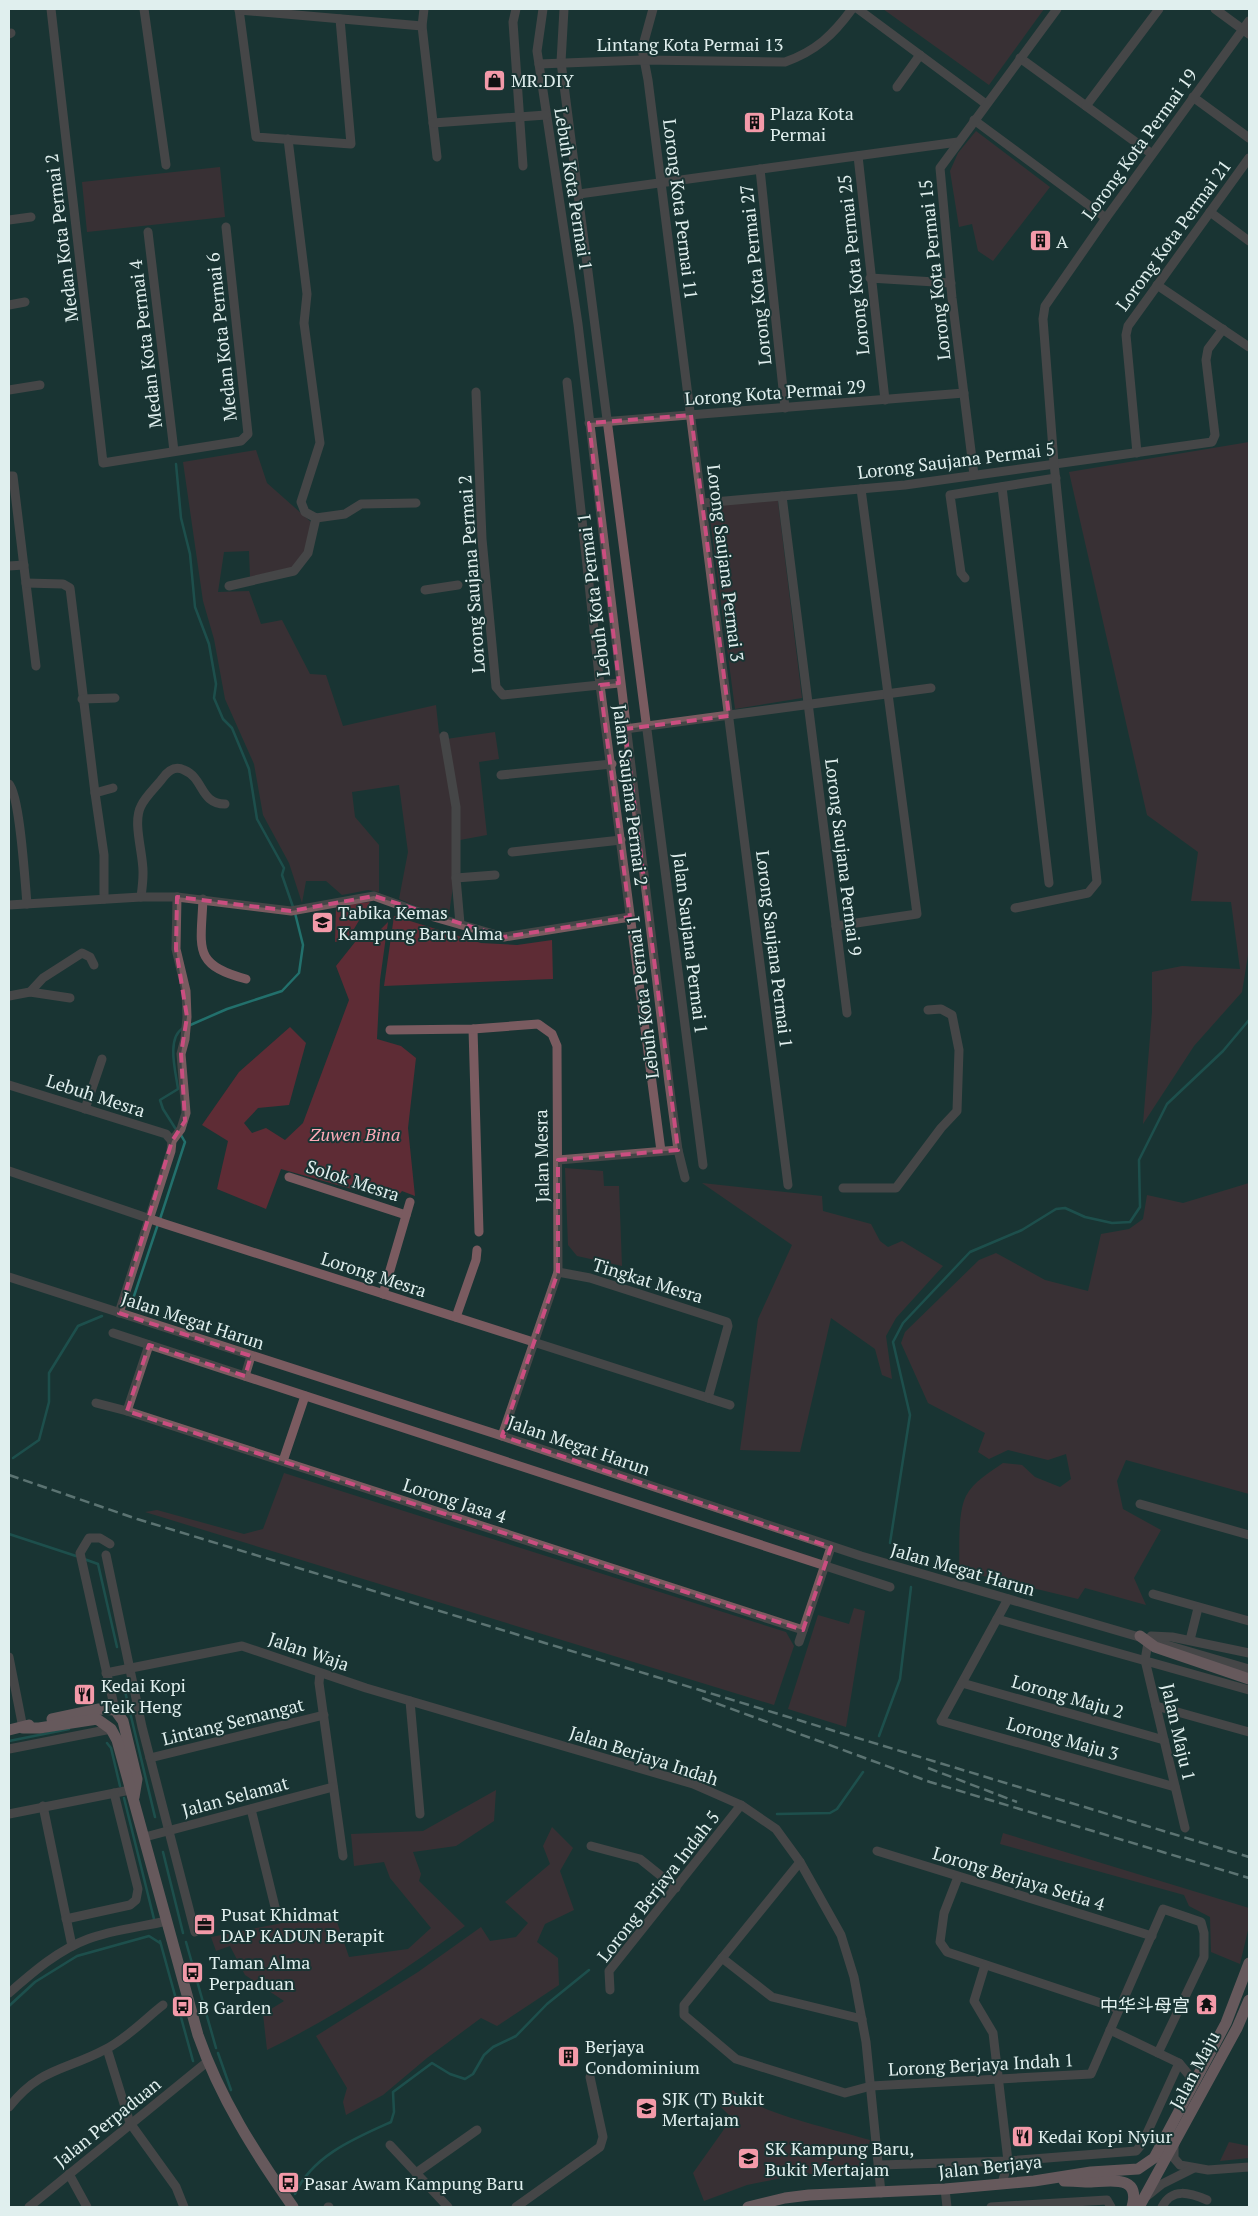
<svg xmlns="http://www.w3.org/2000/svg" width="1258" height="2216" font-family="'PT Serif','Noto Sans SC',serif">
	<rect width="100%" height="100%" fill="#193433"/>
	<!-- green -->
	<g fill="#5e2c35">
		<path d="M883 9H1044L989 85Z"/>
		<path d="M976 131 1050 187 993 261 978 251 972 224 959 227 950 171 958 153Z"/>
		<path d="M220 167 225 217 87 232 82 182Z"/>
		<path d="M1249 442 1248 955 1242 992 1194 1046 1143 1124 1152 1012V972L1182 966 1240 969 1231 902 1191 901 1198 852 1147 815 1069 472Z"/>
		<path d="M256 450 267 483 311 522 305 552 294 567 250 577 249 551 224 552 218 592 249 591 261 624 282 620 310 674 326 675 343 726 436 705 439 733 446 739 495 732 499 759 479 762 487 835 460 840 449 914 421 908 399 899 408 852 399 785 352 792 355 817 379 845V892L368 890 342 895 326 881H306L302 903 289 863 263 815 254 764 225 699 214 639 203 601 183 462Z"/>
		<path d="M777 493 802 698 735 709 708 503Z"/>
		<path d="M370 902 348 939 335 942 336 906Z"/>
		<path d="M394 916 481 943 517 945 552 940 553 979 384 986Z"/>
		<path d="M388 922 380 980 377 1039 401 1046 416 1058 408 1128 415 1196 402 1191 394 1201 281 1169 266 1209 217 1189 228 1141 202 1125 239 1072 290 1027 306 1043 289 1105 258 1108 244 1123 252 1133 266 1128 285 1140 303 1123 349 1000 336 966 363 932 376 934Z"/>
		<path d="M565 1168 603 1171 604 1186H619L622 1266 577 1256 568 1245Z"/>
		<path d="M702 1183 822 1196 823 1211 871 1224 880 1241 888 1247 902 1241 943 1266 896 1318 886 1336 892 1379 882 1375 875 1349 831 1318 800 1452 740 1450 758 1319 792 1245Z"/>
		<path d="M1249 1183V1494L1126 1460 1117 1481 1123 1509 1161 1530 1134 1578 1146 1605 1085 1588 1078 1599 959 1570C960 1550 957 1514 966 1496 973 1482 990 1472 1003 1463L1022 1465 1035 1477 1060 1487 1071 1479 1066 1454 1048 1460 1008 1450 989 1459 978 1452 985 1433 928 1403 901 1343 905 1332 979 1260 996 1253 1045 1280 1088 1291 1101 1234 1129 1229 1143 1219 1147 1195 1183 1203Z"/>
		<path d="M284 1473 786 1632 794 1646 774 1705 145 1512 157 1510 244 1534 263 1529Z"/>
		<path d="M854 1608 865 1611 846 1727 788 1709 818 1615 849 1624Z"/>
		<path d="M496 1790 494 1821 456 1846 413 1852 421 1874 419 1881 465 1926C402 1972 337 2016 267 2050L263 2014 284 2001 245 1975 230 1946 216 1951 211 1937 334 1913 349 1957 408 1949 431 1928 390 1878 384 1862 354 1866 351 1834 423 1831Z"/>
		<path d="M552 1827 573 1848 560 1871 574 1910 545 1924 537 1942 558 1958 559 1985 497 2026 481 2018 427 2058 383 2095 346 2115 343 2102 347 2088 316 2036 418 1972 481 1927 490 1941 516 1937 528 1923 505 1902 550 1864 543 1846Z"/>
		<path d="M1003 1833 1249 1908V1926L1240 1964 1211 1952 1210 1917 1189 1906 1184 1895 1000 1844Z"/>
		<path d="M733 2090C756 2113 837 2130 870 2140L863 2174H801L747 2185 704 2201 693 2173 732 2118 720 2106Z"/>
		<path d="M1229 2142 1249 2146V2158L1220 2161Z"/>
	</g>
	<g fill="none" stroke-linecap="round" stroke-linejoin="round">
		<!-- stream -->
		<g stroke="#22706c" stroke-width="2.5">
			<path d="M176 464 181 518 190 554 195 607 209 644 216 684 214 698 223 719 232 728 249 769 257 819 284 868 282 875 293 907"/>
			<path d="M188 1026 227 1009 282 991 299 973 303 945 295 913"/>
			<path d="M177 1131 163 1109 160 1100 178 1089C176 1073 166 1038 183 1028"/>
			<path d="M160 1219 185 1142 181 1135"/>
			<path d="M134 1296 158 1224"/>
			<path d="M13 1458 39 1440 49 1402V1373L78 1326 102 1316"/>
			<path d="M9 1534 76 1556"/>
			<path d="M890 1543 910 1415 893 1342 903 1323 970 1252 1022 1230 1056 1209 1065 1208 1085 1217 1112 1223 1130 1222 1140 1207 1139 1160 1167 1104 1223 1051 1249 1020"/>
			<path d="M84 1559 98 1564 117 1647"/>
			<path d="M124 1687 155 1817"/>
			<path d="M879 1736 900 1679 911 1587"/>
			<path d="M9 1741 69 1729"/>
			<path d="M107 1743 111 1748 120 1786"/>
			<path d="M124 1798 154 1919"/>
			<path d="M777 1814 830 1813 837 1809 863 1772"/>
			<path d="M163 1852 183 1933"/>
			<path d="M160 1941 193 2061"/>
			<path d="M186 1942 216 2048"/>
			<path d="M9 2006 35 1982 77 1956 149 1936 160 1943"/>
			<path d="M218 2053 231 2090"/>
			<path d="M295 2194C312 2156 355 2138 391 2122L394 2112 393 2092 432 2063 450 2074 465 2079 473 2074 484 2055 493 2047 516 2036 547 2004 589 1970"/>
		</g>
		<!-- minor -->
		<g stroke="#7a5b60" stroke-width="9">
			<path d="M51 9 103 463 241 441 248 434 226 227"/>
			<path d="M144 9 166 165"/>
			<path d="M239 9 256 137 351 144 340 19"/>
			<path d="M424 9 422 26 437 157"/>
			<path d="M516 9 513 22 523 166"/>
			<path d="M543 9 537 51 539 64 578 324 669 1083 678 1150 685 1178"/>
			<path d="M564 9 561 62 703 1165"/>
			<path d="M653 9 642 49 648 80 788 1185"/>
			<path d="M858 9 986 104"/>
			<path d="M1215 9 1249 34"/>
			<path d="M239 10 422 26"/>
			<path d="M9 34 11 33"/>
			<path d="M1020 58 1152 154"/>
			<path d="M539 64 643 60 785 62C816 51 833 35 852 9"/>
			<path d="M897 87 920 55"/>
			<path d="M1193 97 1249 138"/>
			<path d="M1086 106 1159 9"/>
			<path d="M974 120 1106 218"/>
			<path d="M433 123 546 115"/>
			<path d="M288 139 307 294 304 323 320 443 301 502 305 512 316 518 345 514 361 504 416 503"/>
			<path d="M858 156 885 400"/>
			<path d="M760 169 785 408"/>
			<path d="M579 194 958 142"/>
			<path d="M1210 212 1249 241"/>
			<path d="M9 220 31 217"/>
			<path d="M148 232 174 451"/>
			<path d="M870 278 951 283"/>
			<path d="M1157 285 1249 347"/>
			<path d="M9 305 25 302"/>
			<path d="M567 382 600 685 661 1151"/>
			<path d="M9 390 40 385"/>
			<path d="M476 392 482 539 496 687 503 695 619 683"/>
			<path d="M589 423 964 393"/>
			<path d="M1137 453 1126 335 1128 326 1249 158"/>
			<path d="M974 475 952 298 940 168 1057 9"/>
			<path d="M9 476H13L36 666"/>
			<path d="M1002 487 1049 883"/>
			<path d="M782 496 847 1013"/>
			<path d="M703 503 905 485 1212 442 1215 435 1206 360 1208 349 1223 329"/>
			<path d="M9 566 24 565"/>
			<path d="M965 578 961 573 950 495 1056 478"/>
			<path d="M26 583 63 584 70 588 95 793"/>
			<path d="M229 586 294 571 308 553 316 518"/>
			<path d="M425 590 458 585"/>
			<path d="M82 699 115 698"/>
			<path d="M625 729 931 688"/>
			<path d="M444 736 456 807V878"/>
			<path d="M501 775 612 764"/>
			<path d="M9 784C20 796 25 882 27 904"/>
			<path d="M512 852 621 840"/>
			<path d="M141 897C142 889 143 882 143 874 144 855 132 823 141 806 145 797 155 788 162 779 167 772 174 765 184 770 204 778 200 804 225 804"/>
			<path d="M104 899V855L95 793 113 788"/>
			<path d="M203 899C201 948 192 965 246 979"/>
			<path d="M9 905 141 897H177L291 911 374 896 427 915 504 937 630 917"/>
			<path d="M1015 908 1088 893 1097 882 1054 463 1043 319 1045 306 1106 218 1249 21"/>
			<path d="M460 924 456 878 495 875"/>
			<path d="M836 926 917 914 861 489"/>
			<path d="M30 992 70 998"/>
			<path d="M9 996 30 992 43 978 82 953 90 957 94 965"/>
			<path d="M473 1029 479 1232"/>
			<path d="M390 1030 473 1029 538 1024 552 1034 557 1046 558 1272 502 1436"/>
			<path d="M9 1085 166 1134 172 1141"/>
			<path d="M85 1109 102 1059"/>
			<path d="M558 1160 678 1150"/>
			<path d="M9 1171 165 1224 730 1405"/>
			<path d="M289 1177 406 1215"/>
			<path d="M843 1188H896L941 1128 957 1111 959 1050 952 1015 941 1009 928 1010"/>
			<path d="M558 1272 590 1278 727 1322 728 1326 708 1398"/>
			<path d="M9 1277 502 1436 861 1556 1249 1669"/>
			<path d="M383 1294 410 1202"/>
			<path d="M119 1313 171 1151 172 1141 181 1129 186 1113 181 1054 185 1039 187 1017 186 991 176 949 177 897"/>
			<path d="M456 1317 476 1260 477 1250"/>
			<path d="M113 1333 890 1587"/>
			<path d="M245 1376 251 1356"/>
			<path d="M96 1403 127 1411 803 1630"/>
			<path d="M127 1411 149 1345"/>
			<path d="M283 1461 305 1396"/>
			<path d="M1140 1504 1249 1535"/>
			<path d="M110 1544 100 1538H89L80 1553 115 1710"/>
			<path d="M106 1555 142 1727 195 1932"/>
			<path d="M1153 1594 1249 1621"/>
			<path d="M1008 1599 941 1721 1175 1787"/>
			<path d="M997 1619 1249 1690"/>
			<path d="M1151 1636 1172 1637 1249 1653"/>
			<path d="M1190 1640 1198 1608"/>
			<path d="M799 1642 831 1547"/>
			<path d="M1148 1643 1145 1660 1185 1828"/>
			<path d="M9 1657 23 1728"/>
			<path d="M106 1673 242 1646 366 1688 693 1784 741 1805 776 1829 800 1862 841 1935 854 1977 866 2042 881 2193"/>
			<path d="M320 1673 319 1683 343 1856"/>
			<path d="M962 1683 1164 1740"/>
			<path d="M410 1701 420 1814"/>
			<path d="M1156 1706 1249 1732"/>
			<path d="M9 1749 111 1729"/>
			<path d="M150 1758 324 1715"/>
			<path d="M43 1806 72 1946"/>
			<path d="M251 1809 276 1911"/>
			<path d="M9 1814 135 1789"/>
			<path d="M145 1837 333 1787"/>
			<path d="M591 1846 640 1859 676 1888"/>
			<path d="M877 1851 1152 1936"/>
			<path d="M800 1862 684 2005V2015L736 2059 845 2093 871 2086 1091 2074 1163 1909 1201 1922 1204 1933V1957L1158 2053"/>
			<path d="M958 1877 944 1913 940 1942 947 1952 1119 2009"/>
			<path d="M66 1919 130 1905 136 1900 138 1889 114 1793"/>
			<path d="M722 1958 772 1997 862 2019"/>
			<path d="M985 1965 974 2001 993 2033 1008 2161 1002 2184"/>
			<path d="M610 1990 609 1971 741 1805"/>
			<path d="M9 1993C32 1973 58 1950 88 1939 112 1930 141 1927 167 1921"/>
			<path d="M1110 2030 1179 2063 1189 2075 1191 2088"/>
			<path d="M107 2049 130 2123 176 2187 184 2207"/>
			<path d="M9 2107C41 2067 65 2071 106 2049 126 2039 145 2019 163 2005"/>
			<path d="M1174 2144V2158L1180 2165 1208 2170 1249 2167"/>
			<path d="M390 2145 448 2207"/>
			<path d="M880 2165 1008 2161 1136 2151 1142 2144 1179 2063"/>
			<path d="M416 2173 477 2130"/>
			<path d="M69 2174 87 2207"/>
			<path d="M945 2189 947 2207"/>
			<path d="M1147 2196 1162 2184 1194 2168"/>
			<path d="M29 2207 207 2062"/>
			<path d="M328 2207H329"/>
			<path d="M516 2207 600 2147 603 2137 590 2077"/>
			<path d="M991 2207 1107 2200 1111 2207"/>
			<path d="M1162 2207C1172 2187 1190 2193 1207 2200"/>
		</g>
		<!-- major -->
		<g stroke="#c4858f" stroke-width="11">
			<path d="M1140 1636 1155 1647 1249 1679"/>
			<path d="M52 1719 99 1709 115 1710 123 1721 137 1779 134 1797"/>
			<path d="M23 1728H39L97 1719 111 1729 117 1740 198 2035C220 2098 255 2153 293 2207"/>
			<path d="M9 1730 29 1725"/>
			<path d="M1064 2181C1073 2181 1082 2182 1091 2182 1112 2181 1141 2175 1132 2207"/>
			<path d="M748 2207 785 2198 809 2195 945 2189 1034 2181 1091 2172 1138 2169 1154 2158 1226 2023 1249 1963"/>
			<path d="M1139 2207 1237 2028 1249 2000"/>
		</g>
		<!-- rail -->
		<g stroke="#acbfbe" stroke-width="2.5" stroke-dasharray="10 5" stroke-linecap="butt">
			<path d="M9 1475 137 1519 1249 1857"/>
			<path d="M702 1698 930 1782 1249 1878"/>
			<path d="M928 1768 1017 1802"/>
		</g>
	</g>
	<!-- marked area -->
	<path d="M0 0H1258V2216H0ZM691 415 729 716 625 729 678 1150 558 1160V1272L502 1436 831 1547 803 1630 127 1411 149 1345 245 1376 251 1356 119 1313 172 1141 185 1121 181 1054 187 1017 176 949 177 897 291 911 374 896 504 937 630 917 600 685 619 683 589 423Z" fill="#193433" fill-opacity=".55" fill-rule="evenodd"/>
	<path fill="none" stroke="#ca4e80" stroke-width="4" stroke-dasharray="10 6" stroke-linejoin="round" d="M691 415 729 716 625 729 678 1150 558 1160V1272L502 1436 831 1547 803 1630 127 1411 149 1345 245 1376 251 1356 119 1313 172 1141 185 1121 181 1054 187 1017 176 949 177 897 291 911 374 896 504 937 630 917 600 685 619 683 589 423Z"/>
	<!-- icons -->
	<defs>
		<symbol id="shop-square" viewBox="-11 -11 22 22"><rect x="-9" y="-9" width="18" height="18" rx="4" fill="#f39aa9" stroke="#193433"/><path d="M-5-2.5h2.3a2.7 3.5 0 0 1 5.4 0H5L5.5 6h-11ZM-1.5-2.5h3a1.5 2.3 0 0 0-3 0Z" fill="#111"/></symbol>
		<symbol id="building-square" viewBox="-11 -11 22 22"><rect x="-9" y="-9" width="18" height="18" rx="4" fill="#f39aa9" stroke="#193433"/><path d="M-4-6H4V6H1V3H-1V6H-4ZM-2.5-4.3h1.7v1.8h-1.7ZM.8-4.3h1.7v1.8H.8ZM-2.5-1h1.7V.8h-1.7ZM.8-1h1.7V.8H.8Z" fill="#111"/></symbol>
		<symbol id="school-square" viewBox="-11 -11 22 22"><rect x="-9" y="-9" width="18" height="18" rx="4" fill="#f39aa9" stroke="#193433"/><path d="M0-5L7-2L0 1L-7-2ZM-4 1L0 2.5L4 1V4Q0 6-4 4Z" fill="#111"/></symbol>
		<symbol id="restaurant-square" viewBox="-11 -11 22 22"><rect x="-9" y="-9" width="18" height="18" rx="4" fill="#f39aa9" stroke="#193433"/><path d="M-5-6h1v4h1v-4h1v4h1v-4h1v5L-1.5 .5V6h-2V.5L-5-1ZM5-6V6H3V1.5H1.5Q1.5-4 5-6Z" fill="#111"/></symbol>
		<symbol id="office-square" viewBox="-11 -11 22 22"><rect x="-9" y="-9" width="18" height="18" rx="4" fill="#f39aa9" stroke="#193433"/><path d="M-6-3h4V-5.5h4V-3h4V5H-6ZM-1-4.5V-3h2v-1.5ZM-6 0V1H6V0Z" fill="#111"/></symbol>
		<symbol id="bus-square" viewBox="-11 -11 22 22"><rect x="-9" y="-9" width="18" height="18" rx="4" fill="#f39aa9" stroke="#193433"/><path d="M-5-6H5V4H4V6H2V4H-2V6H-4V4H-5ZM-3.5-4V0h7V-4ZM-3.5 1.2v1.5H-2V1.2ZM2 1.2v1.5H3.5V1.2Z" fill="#111"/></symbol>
		<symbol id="temple-square" viewBox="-11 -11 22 22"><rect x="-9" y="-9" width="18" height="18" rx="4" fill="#f39aa9" stroke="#193433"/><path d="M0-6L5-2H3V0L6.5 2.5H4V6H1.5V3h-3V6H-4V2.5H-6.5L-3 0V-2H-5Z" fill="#111"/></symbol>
	</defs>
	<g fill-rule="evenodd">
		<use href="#shop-square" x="482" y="68" width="25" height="25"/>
		<use href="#building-square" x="742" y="110" width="25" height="25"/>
		<use href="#building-square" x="1028" y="228" width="25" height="25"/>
		<use href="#school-square" x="310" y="910" width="25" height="25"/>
		<use href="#restaurant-square" x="72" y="1682" width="25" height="25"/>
		<use href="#office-square" x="192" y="1912" width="25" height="25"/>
		<use href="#bus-square" x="180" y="1960" width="25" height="25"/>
		<use href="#temple-square" x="1194" y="1992" width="25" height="25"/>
		<use href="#bus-square" x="170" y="1994" width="25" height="25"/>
		<use href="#building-square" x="556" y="2044" width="25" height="25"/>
		<use href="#school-square" x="634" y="2096" width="25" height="25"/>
		<use href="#restaurant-square" x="1010" y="2124" width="25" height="25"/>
		<use href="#school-square" x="736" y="2146" width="25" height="25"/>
		<use href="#bus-square" x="276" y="2170" width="25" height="25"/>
	</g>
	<g text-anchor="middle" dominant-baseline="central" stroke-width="4" stroke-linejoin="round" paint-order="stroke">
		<!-- street labels -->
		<g font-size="18" fill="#e0efee" stroke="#193433">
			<text x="690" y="44">Lintang Kota Permai 13</text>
			<text transform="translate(1139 144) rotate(-54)">Lorong Kota Permai 19</text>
			<text transform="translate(574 189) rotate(81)">Lebuh Kota Permai 1</text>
			<text transform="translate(681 209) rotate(83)">Lorong Kota Permai 11</text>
			<text transform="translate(1173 235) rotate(-54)">Lorong Kota Permai 21</text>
			<text transform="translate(61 238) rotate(-97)">Medan Kota Permai 2</text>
			<text transform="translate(853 265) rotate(-96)">Lorong Kota Permai 25</text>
			<text transform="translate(934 270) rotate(-96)">Lorong Kota Permai 15</text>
			<text transform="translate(755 275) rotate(-96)">Lorong Kota Permai 27</text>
			<text transform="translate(221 337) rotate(-96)">Medan Kota Permai 6</text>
			<text transform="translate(145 344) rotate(-97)">Medan Kota Permai 4</text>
			<text transform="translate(775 392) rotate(-4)">Lorong Kota Permai 29</text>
			<text transform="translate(956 460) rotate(-7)">Lorong Saujana Permai 5</text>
			<text transform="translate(726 563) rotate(83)">Lorong Saujana Permai 3</text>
			<text transform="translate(471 574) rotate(-94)">Lorong Saujana Permai 2</text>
			<text transform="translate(593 595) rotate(-97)">Lebuh Kota Permai 1</text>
			<text transform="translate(631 795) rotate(83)">Jalan Saujana Permai 2</text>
			<text transform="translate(844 857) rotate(83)">Lorong Saujana Permai 9</text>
			<text transform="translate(691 943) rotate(83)">Jalan Saujana Permai 1</text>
			<text transform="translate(775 949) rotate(83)">Lorong Saujana Permai 1</text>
			<text transform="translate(642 997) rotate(-97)">Lebuh Kota Permai 1</text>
			<text transform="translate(96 1095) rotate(18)">Lebuh Mesra</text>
			<text transform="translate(541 1156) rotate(-91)">Jalan Mesra</text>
			<text transform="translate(353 1180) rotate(18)">Solok Mesra</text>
			<text transform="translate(374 1274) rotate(18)">Lorong Mesra</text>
			<text transform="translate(648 1280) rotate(17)">Tingkat Mesra</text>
			<text transform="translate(193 1320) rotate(18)">Jalan Megat Harun</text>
			<text transform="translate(579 1445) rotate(19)">Jalan Megat Harun</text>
			<text transform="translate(455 1500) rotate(18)">Lorong Jasa 4</text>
			<text transform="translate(963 1569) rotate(16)">Jalan Megat Harun</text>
			<text transform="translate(309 1651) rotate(19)">Jalan Waja</text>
			<text transform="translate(1068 1696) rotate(16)">Lorong Maju 2</text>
			<text transform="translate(233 1721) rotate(-14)">Lintang Semangat</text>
			<text transform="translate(1179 1732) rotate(77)">Jalan Maju 1</text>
			<text transform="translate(1063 1738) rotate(16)">Lorong Maju 3</text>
			<text transform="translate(644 1755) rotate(18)">Jalan Berjaya Indah</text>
			<text transform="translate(235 1796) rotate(-15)">Jalan Selamat</text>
			<text transform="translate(1019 1878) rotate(17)">Lorong Berjaya Setia 4</text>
			<text transform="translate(658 1886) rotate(-52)">Lorong Berjaya Indah 5</text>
			<text transform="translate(981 2064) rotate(-3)">Lorong Berjaya Indah 1</text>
			<text transform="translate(1194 2070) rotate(-62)">Jalan Maju</text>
			<text transform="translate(107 2122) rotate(-39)">Jalan Perpaduan</text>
			<text transform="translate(990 2166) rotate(-6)">Jalan Berjaya</text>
		</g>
		<!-- poi labels -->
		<g font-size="18" fill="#e0efee" stroke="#193433" text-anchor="start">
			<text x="511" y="80">MR.DIY</text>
			<text x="770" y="113">Plaza Kota<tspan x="770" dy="21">Permai</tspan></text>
			<text x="1056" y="241">A</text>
			<text x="338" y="912">Tabika Kemas<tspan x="338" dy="21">Kampung Baru Alma</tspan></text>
			<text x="101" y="1685">Kedai Kopi<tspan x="101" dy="21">Teik Heng</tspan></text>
			<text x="221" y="1914">Pusat Khidmat<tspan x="221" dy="21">DAP KADUN Berapit</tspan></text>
			<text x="209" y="1962">Taman Alma<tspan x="209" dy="21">Perpaduan</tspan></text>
			<text x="1190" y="2005" text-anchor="end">中华斗母宫</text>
			<text x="198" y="2007">B Garden</text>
			<text x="585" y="2046">Berjaya<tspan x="585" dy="21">Condominium</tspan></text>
			<text x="662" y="2098">SJK (T) Bukit<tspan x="662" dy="21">Mertajam</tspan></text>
			<text x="1038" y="2136">Kedai Kopi Nyiur</text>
			<text x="765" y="2148">SK Kampung Baru,<tspan x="765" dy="21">Bukit Mertajam</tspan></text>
			<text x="304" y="2183">Pasar Awam Kampung Baru</text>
		</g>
		<!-- park labels -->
		<g font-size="18" font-style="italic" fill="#fdaab7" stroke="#193433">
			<text x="355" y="1134">Zuwen Bina</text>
		</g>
	</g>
	<!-- border -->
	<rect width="1258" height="2216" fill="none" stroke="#e0efee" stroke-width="20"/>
</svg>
